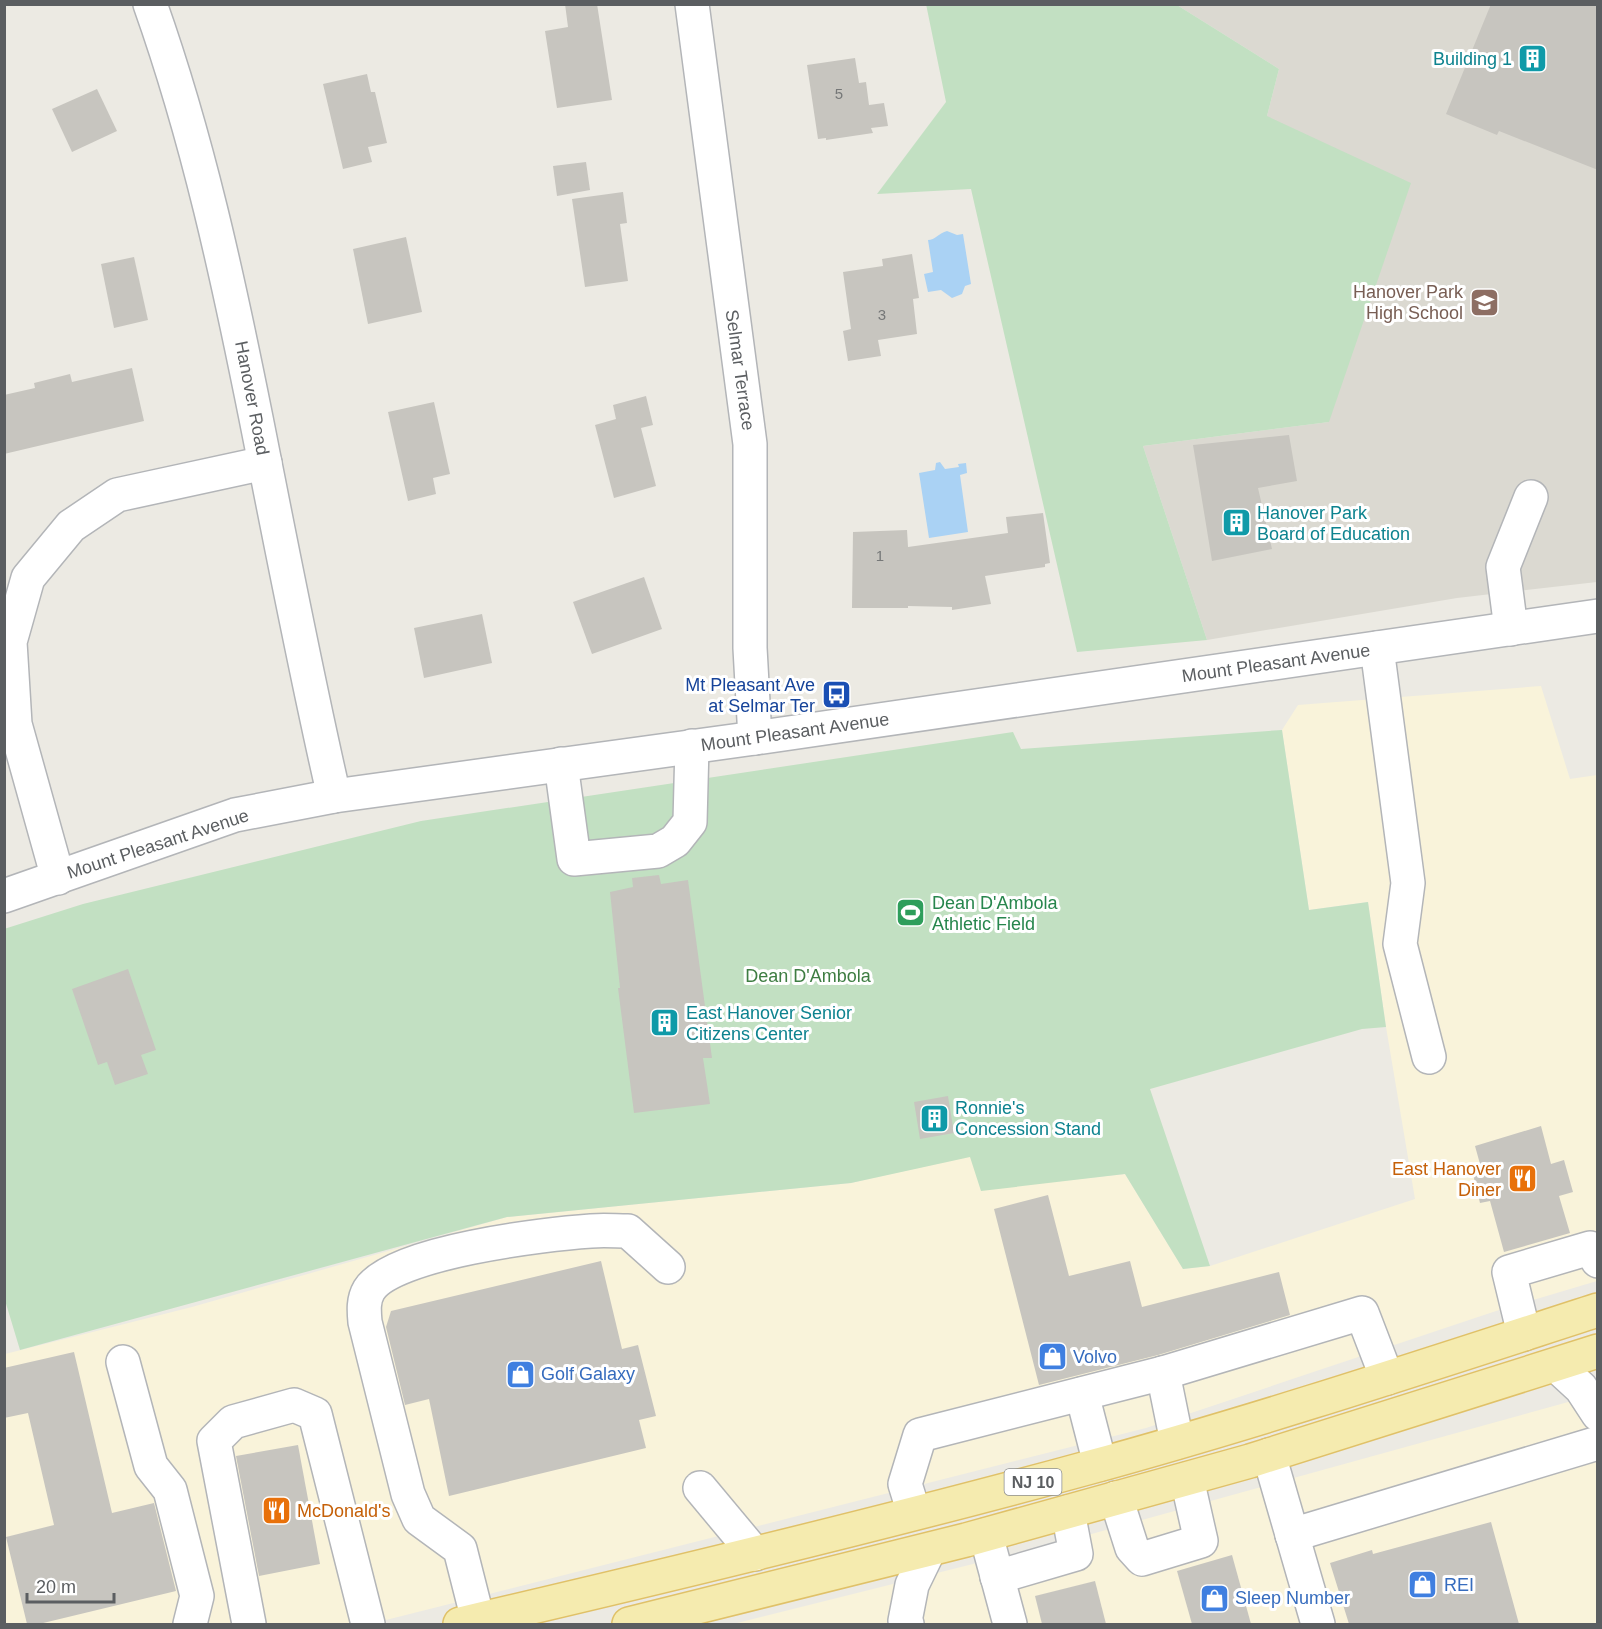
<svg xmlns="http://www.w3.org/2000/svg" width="1602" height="1629" font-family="Helvetica,sans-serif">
	<rect width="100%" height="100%" fill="#eceae3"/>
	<!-- commercial -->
	<g fill="#f9f3da">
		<path d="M1541 686 1570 779 1597 775V1281L1496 1311 1146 1428 370 1624H5V1354L192 1307 507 1217 851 1183 971 1156 981 1190 1125 1174 1183 1269 1210 1266 1415 1199 1386 1027 1368 902 1309 910 1282 730 1298 705Z"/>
		<path d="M1597 1394V1624H733L1077 1538Z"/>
	</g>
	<!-- education -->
	<path fill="#dbd9d1" d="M1177 5H1597V582L1457 598 1207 640 1143 446 1329 422 1267 116 1279 69Z"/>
	<!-- green -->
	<g fill="#c2e0c2">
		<path d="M926 4 1177 5 1279 69 1267 116 1411 183 1329 422 1143 446 1207 640 1077 652 971 189 877 194 946 102Z"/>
		<path d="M1282 730 1309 910 1368 902 1386 1027 1362 1029 1150 1089 1210 1266 1183 1269 1125 1174 981 1191 970 1157 851 1183 507 1217 20 1350 4 1297V929L83 904 421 821 1013 732 1021 749Z"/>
	</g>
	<!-- water -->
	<g fill="#aad2f4">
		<path d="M947 231 957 235 963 234 971 284 965 286 962 294 952 298 941 290 928 292 924 274 933 272 928 240C935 240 939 233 947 231Z"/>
		<path d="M940 462 945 469 959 467 958 464 966 463 967 473 960 475 968 532 929 538 919 473 935 470 936 463Z"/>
	</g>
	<!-- building -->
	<g fill="#c7c5bf">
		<path d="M565 4H597L612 100 557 108 545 31 568 27Z"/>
		<path d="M1491 4H1598V170L1499 131 1497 135 1446 114Z"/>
		<path d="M855 58 859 83 866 82 869 105 884 103 888 126 871 128 873 133 826 140V138L818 139 807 65Z"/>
		<path d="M367 74 371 92H375L387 143 368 147 372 162 343 169 323 84Z"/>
		<path d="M97 89 117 131 72 152 52 109Z"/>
		<path d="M586 162 590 190 557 196 553 166Z"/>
		<path d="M623 192 627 223 620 224 628 281 585 287 572 199Z"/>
		<path d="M406 237 422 312 368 324 353 249Z"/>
		<path d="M912 254 919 298 913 299 917 334 878 340 881 356 848 361 843 331 851 329 843 272 883 266 882 259Z"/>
		<path d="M134 257 148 320 114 328 101 264Z"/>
		<path d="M132 368 144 421 4 454V395L35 388 34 383 70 374 72 382Z"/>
		<path d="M646 396 653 425 641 428 656 486 614 498 595 425 616 419 613 405Z"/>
		<path d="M434 402 450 474 433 478 436 494 408 501 388 412Z"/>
		<path d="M1289 435 1297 481 1258 488 1272 549 1212 561 1193 445Z"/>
		<path d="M1043 513 1050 563 1045 564V567L985 576 991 604 952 610V607L908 606V608H852L853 532 907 530 908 547 1008 533 1006 517Z"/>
		<path d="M644 577 662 629 592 654 573 602Z"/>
		<path d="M482 614 492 663 424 678 414 628Z"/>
		<path d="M659 875 661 884 688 880 712 1058H703L710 1104 634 1113 618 988H620L610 892 633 887 632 878Z"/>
		<path d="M128 969 156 1050 141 1055 148 1074 115 1085 107 1062 98 1065 72 989Z"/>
		<path d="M948 1096 954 1133 920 1139 914 1102Z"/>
		<path d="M1541 1126 1551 1164 1564 1160 1573 1192 1559 1196 1570 1233 1504 1252 1490 1201 1480 1203 1471 1166 1480 1164 1475 1146Z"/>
		<path d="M1048 1195 1069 1276 1130 1261 1142 1307 1279 1272 1290 1315 1158 1355 1039 1385 994 1209Z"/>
		<path d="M601 1261 622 1349 638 1345 656 1416 639 1420 646 1448 449 1496 429 1399 405 1405 386 1327 391 1311Z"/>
		<path d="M74 1352 112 1513 154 1503 176 1591 39 1624H27L6 1537 54 1525 28 1413 4 1418V1368Z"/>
		<path d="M298 1445 320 1564 259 1576 236 1456Z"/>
		<path d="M1491 1522 1519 1624H1349L1330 1563 1372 1550 1373 1554Z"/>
		<path d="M1232 1555 1251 1624H1192L1177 1571Z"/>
		<path d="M1095 1581 1106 1624H1042L1035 1596Z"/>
	</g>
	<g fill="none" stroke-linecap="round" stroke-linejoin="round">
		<defs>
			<g id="minor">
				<path d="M150 4C198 139 228 278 256 418 281 544 305 670 334 796"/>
				<path d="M692 4 750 444V648L755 738"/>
				<path d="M1511 629 1503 567 1531 497"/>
				<path d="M1377 648 1408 883 1400 944 1429 1057"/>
				<path d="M561 764 574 859 658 851 675 841 690 822 692 746"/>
				<path d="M58 878 15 724 10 642 28 578 71 526 117 495 265 463"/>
				<path d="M4 896 235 815 334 796 755 738 1598 616"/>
				<path d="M1524 1334 1509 1272 1590 1248 1598 1261"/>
				<path d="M123 1362 151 1466 170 1490 197 1596 190 1624"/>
				<path d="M1556 1365 1581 1388 1598 1414"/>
				<path d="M1163 1373 1177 1442"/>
				<path d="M1082 1394 1100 1464"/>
				<path d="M1269 1455 1318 1624"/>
				<path d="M700 1488 755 1554"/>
				<path d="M1116 1498 1132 1548 1142 1559 1201 1541 1187 1479"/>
				<path d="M914 1513 905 1484 920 1435 1163 1373 1362 1313 1387 1378"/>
				<path d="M986 1535 1010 1624"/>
				<path d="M1292 1535 1598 1443"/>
				<path d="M997 1577 1076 1554 1068 1512"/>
				<path d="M478 1620 460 1549 419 1519 408 1494 365 1322C364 1311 363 1300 369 1290 392 1252 546 1234 591 1231 603 1230 616 1231 628 1231L668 1267"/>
				<path d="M249 1624 214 1441 233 1422 294 1405 315 1414 368 1624"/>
				<path d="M907 1624 905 1621 912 1585 929 1550"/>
			</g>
			<g id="major">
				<path d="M460 1624C670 1575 879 1525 1087 1468 1259 1421 1428 1365 1598 1310"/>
				<path d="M629 1624 966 1540 1250 1461 1598 1351"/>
			</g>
		</defs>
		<!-- minor casing -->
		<use href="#minor" stroke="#b3b5b8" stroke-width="36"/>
		<!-- major casing -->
		<use href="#major" stroke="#e0c168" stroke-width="36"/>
		<!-- minor -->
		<use href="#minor" stroke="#fff" stroke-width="33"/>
		<!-- major -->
		<use href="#major" stroke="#f5ebaf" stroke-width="33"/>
	</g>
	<!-- icons -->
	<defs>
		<symbol id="building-square" viewBox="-11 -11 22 22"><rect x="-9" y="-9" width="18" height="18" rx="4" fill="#0f9aa8" stroke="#fff"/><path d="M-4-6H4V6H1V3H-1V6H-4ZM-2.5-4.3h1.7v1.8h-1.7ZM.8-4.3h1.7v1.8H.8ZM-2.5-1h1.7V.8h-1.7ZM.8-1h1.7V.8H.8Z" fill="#fff"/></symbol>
		<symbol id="school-square" viewBox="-11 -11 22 22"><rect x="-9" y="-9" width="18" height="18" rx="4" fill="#8d6e63" stroke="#fff"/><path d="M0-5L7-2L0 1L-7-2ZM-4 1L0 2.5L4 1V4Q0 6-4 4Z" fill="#fff"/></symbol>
		<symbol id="bus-square" viewBox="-11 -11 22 22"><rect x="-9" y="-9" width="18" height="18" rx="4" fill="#1a4fb4" stroke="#fff"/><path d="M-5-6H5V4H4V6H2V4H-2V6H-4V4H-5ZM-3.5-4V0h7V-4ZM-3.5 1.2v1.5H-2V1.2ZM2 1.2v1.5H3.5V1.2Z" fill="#fff"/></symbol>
		<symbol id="stadium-square" viewBox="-11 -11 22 22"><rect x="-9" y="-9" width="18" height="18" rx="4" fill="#2e9e5b" stroke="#fff"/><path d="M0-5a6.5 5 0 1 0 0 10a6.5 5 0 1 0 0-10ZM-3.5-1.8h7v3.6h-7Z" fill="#fff"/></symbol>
		<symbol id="restaurant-square" viewBox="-11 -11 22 22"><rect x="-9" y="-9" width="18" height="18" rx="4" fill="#e8710a" stroke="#fff"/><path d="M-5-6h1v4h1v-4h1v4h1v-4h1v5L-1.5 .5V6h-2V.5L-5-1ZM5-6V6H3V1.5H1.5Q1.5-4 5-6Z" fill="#fff"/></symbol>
		<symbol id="shop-square" viewBox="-11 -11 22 22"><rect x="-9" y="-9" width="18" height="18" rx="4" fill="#3f7fe0" stroke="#fff"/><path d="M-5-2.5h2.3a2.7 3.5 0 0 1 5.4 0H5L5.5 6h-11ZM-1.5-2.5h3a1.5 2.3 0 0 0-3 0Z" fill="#fff"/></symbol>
	</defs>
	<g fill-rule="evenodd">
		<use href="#building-square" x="1516" y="42" width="33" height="33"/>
		<use href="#school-square" x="1468" y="286" width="33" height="33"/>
		<use href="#building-square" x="1220" y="506" width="33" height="33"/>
		<use href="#bus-square" x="820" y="678" width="33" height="33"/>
		<use href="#stadium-square" x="894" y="896" width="33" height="33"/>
		<use href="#building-square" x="648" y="1006" width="33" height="33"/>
		<use href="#building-square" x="918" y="1102" width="33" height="33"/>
		<use href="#restaurant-square" x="1506" y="1162" width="33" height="33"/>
		<use href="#shop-square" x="1036" y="1340" width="33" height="33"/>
		<use href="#shop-square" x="504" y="1358" width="33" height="33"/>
		<use href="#restaurant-square" x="260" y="1494" width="33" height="33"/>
		<use href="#shop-square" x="1406" y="1568" width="33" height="33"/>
		<use href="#shop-square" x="1198" y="1582" width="33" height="33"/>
	</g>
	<g text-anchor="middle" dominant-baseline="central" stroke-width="6" stroke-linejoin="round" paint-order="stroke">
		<!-- number labels -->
		<g font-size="15" fill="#767878">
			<text x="839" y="93">5</text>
			<text x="882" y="314">3</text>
			<text x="880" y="555">1</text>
		</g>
		<!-- shield labels -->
		<rect fill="#fff" stroke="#8c8e90" stroke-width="1.5" x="1004.5" y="1469" width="57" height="26" rx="4.5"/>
		<g font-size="16" font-weight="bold" fill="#5b5e61">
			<text x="1033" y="1482">NJ 10</text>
		</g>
		<!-- culture labels -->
		<g font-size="18" fill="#0d838f" stroke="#fff" text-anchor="start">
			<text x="1512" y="59" text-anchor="end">Building 1</text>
			<text x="1257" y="513">Hanover Park<tspan x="1257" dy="21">Board of Education</tspan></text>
			<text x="686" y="1013">East Hanover Senior<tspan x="686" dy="21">Citizens Center</tspan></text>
			<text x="955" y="1108">Ronnie's<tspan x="955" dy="21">Concession Stand</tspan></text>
		</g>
		<!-- education labels -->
		<g font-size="18" fill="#785e54" stroke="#fff" text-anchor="end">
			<text x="1463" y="292">Hanover Park<tspan x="1463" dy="21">High School</tspan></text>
		</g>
		<!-- street labels -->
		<g font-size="18" fill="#5b5e61" stroke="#fff">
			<text transform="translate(740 370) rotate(82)">Selmar Terrace</text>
			<text transform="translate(252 398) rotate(79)">Hanover Road</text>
			<text transform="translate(1276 663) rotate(-8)">Mount Pleasant Avenue</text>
			<text transform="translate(795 732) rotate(-8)">Mount Pleasant Avenue</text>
			<text transform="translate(158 844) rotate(-18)">Mount Pleasant Avenue</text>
		</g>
		<!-- transit labels -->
		<g font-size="18" fill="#164399" stroke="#fff" text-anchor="end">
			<text x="815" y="685">Mt Pleasant Ave<tspan x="815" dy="21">at Selmar Ter</tspan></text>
		</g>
		<!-- leisure labels -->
		<g font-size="18" fill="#27864d" stroke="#fff" text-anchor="start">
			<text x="932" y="903">Dean D'Ambola<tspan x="932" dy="21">Athletic Field</tspan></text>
		</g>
		<!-- park labels -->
		<g font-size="18" fill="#3e7d42" stroke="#fff">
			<text x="808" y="976">Dean D'Ambola</text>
		</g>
		<!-- food labels -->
		<g font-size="18" fill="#c56008" stroke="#fff" text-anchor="end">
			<text x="1501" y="1169">East Hanover<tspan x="1501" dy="21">Diner</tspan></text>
			<text x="297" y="1511" text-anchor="start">McDonald's</text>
		</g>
		<!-- shop labels -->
		<g font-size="18" fill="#366cbe" stroke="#fff" text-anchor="start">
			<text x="1073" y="1357">Volvo</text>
			<text x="541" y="1374">Golf Galaxy</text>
			<text x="1444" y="1585">REI</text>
			<text x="1235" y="1598">Sleep Number</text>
		</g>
	</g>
	<!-- border -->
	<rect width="1602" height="1629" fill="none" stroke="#5b5e61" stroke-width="12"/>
	<!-- scale -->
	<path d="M27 1593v9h87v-9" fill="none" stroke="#5b5e61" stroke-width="3"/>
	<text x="36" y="1593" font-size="18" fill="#5b5e61" stroke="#ffffff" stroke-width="4.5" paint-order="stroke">20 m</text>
</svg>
